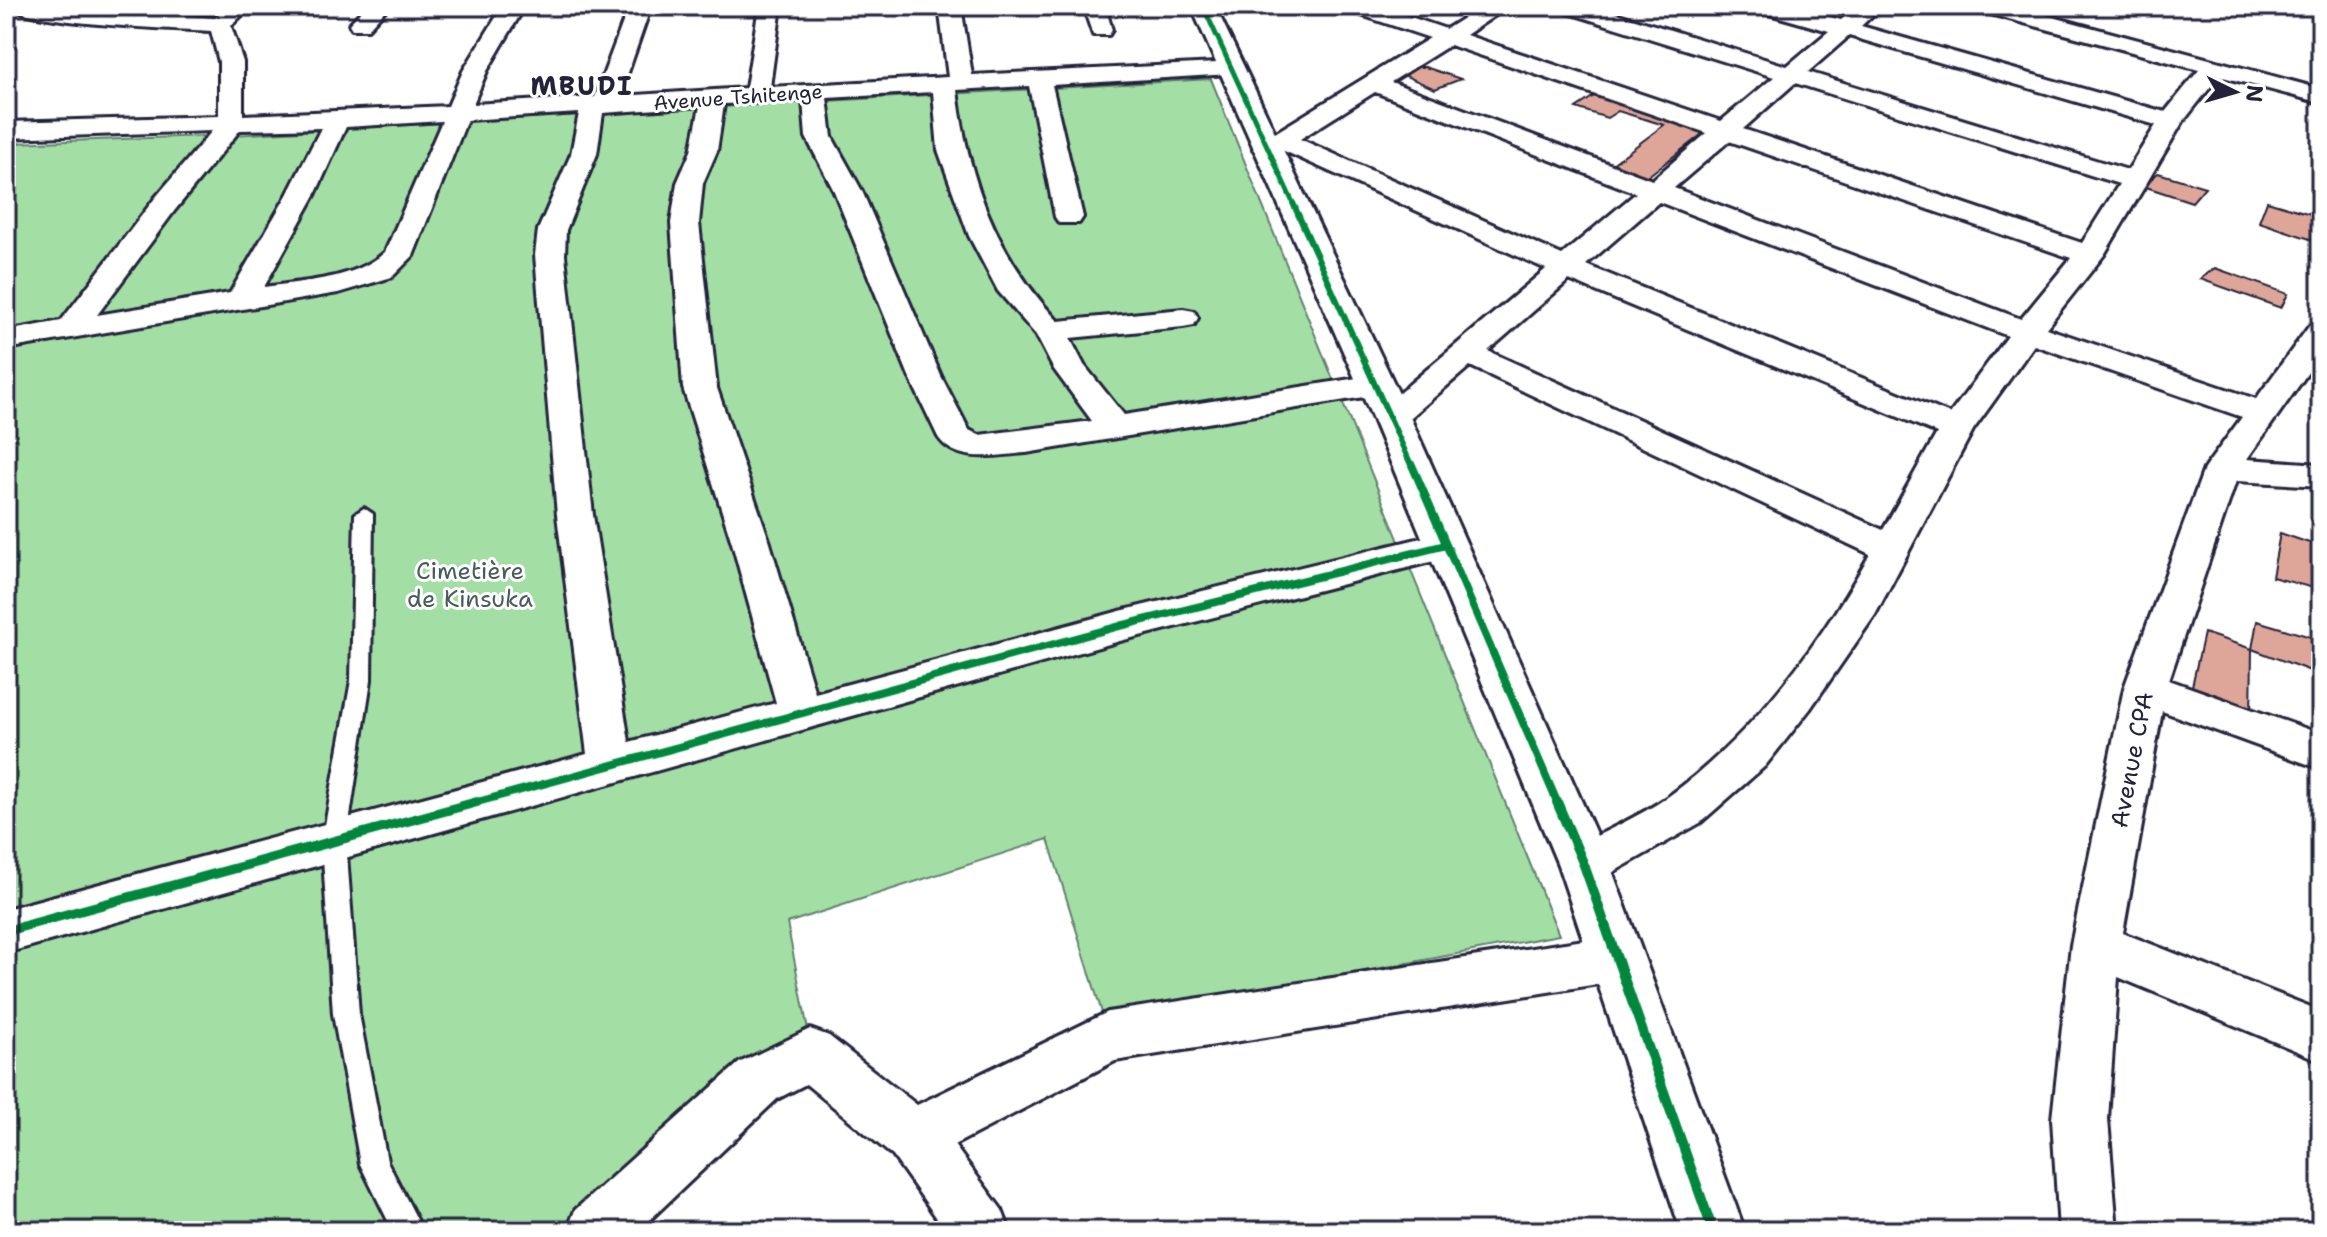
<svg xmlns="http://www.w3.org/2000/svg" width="2327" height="1237" font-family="'Shantell Sans',sans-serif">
	<rect width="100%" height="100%" fill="#fff"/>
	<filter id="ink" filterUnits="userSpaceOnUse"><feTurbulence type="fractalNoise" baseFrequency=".0125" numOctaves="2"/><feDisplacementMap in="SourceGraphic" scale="16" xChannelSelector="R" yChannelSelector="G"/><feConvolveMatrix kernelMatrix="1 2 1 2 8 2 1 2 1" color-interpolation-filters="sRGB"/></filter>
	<g filter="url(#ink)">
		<!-- green -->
		<path fill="#a3dfa5" stroke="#628070" stroke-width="2" d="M1211 79 1559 935 1104 1019 1048 839 787 923 808 1030 566 1231H6V148L13 143 233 135Z"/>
		<!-- building -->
		<g fill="#dea599" stroke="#22223b" stroke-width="2">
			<path d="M1413 67H1425L1461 79 1435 89 1401 74Z"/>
			<path d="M1600 92 1710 128 1643 180 1607 168 1664 125 1618 111 1607 118 1576 108Z"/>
			<path d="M2158 173 2205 187 2192 202 2143 186Z"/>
			<path d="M2267 201 2321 217V234L2316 241 2259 222Z"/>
			<path d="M2215 268 2288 294 2281 308 2200 279Z"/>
			<path d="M2280 533 2321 547V590L2272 577Z"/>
			<path d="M2257 621 2321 640V675L2252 649Z"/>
			<path d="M2204 633 2252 649 2251 719 2190 695Z"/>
		</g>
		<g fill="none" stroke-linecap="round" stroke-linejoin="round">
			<defs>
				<path id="lane" d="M364 508 373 514 371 680 346 842 359 1014 387 1161 423 1231H393L360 1164 333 1014 322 842 351 680 355 514Z"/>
				<g id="street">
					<path d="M10 6H64L215 18 227 6H251L231 26 243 62V115L448 106 463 71 503 6H525L487 71 473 104 595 97 629 6H651L620 96 746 88 759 6H781L770 87 948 77 939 6H961L972 75 1238 62 1242 67 1230 74 1052 85 1083 217 1079 223H1059L1055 217 1029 86 957 90C968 180 996 255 1058 321L1183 309 1194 311 1198 318 1194 325 1183 327 1070 338 1084 365 1124 415 1376 375 1388 378 1392 385 1388 392 1376 395 1026 453C998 455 956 465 938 437L909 376 834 191 806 137 803 100 724 104 717 151 703 183 699 223 717 388 770 543 815 693 1120 611 1446 532 1459 536 1465 545 1459 554 1446 558 1120 641 6 953V909L587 754 557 515 535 255 538 230 571 154 579 113 467 120 413 256 392 277 338 293 6 349V331L61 321 155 198 212 131 6 138V122L219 116V62L211 31C180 29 24 24 10 6ZM933 92 938 150 969 236 998 291 1036 335 1053 368 1092 421 979 435 969 430 941 376 862 191 832 137 827 98ZM700 106 691 151 677 183 671 223 683 388 732 543 776 703 629 742 593 515 565 255 566 230 597 154 603 113ZM442 121 385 252C355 280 303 281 264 287L315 195 346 127ZM321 128 287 195 230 293 97 315 175 210 240 130Z"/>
					<path d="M366 6H389L368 29H352L349 24Z"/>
					<path d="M1083 6H1105L1112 30 1109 35H1093Z"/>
					<path d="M1346 6H1378L1446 29 1483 6H1509L1466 35 1721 121 1774 77 1562 11 1559 6H1593L1787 66 1829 31 1758 11 1755 6H1790L1841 20 1858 6H1882L1861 26 2165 112 2199 70 1979 11 1976 6H2012L2321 89V103L2219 76 2182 123 2104 255 2046 328 2256 399 2310 325 2321 323V354L2247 459 2321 464V486L2236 481 2169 680 2321 734V769L2162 711 2123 933 2321 1011V1061L2118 977 2108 1119 2117 1231H2059L2052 1119 2071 945 2124 688 2204 469 2242 417 2034 345 1973 430 1875 615 1810 709 1765 766 1700 823 1601 879 1584 885 1567 879 1560 865 1567 851C1600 833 1638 818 1669 796 1753 735 1820 644 1870 554L1470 366 1403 424 1391 427 1379 424 1374 417 1379 410 1546 269 1282 150 1266 157 1257 154 1253 149 1257 144 1430 38 1349 11ZM1849 36 2156 125 2128 170 1808 72ZM1450 45 1707 133 1652 180 1391 82ZM1795 83 2119 184 2082 243 1743 129ZM1375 92 1636 193 1562 255 1300 139ZM1729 141 2071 258 2021 319 1674 188ZM1659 202 2008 336 1950 414 1586 265ZM1569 280 1937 433 1883 530 1488 351Z"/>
					<path d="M1617 935 1635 942 1642 958 1635 974 1617 981 1115 1061 954 1145 1002 1210 1010 1231H946L893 1156 806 1084 777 1099 638 1231H567L575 1210 739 1063 810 1029 829 1036 917 1105 1108 1012Z"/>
				</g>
				<path id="secondary" d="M1191 6H1215L1410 417 1610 865 1745 1231H1681L1558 865 1372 417Z"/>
			</defs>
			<!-- lane casing -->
			<use href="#lane" stroke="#22223b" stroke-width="6"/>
			<!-- street casing -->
			<use href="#street" stroke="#22223b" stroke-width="6"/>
			<!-- secondary casing -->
			<use href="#secondary" stroke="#22223b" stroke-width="6"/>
			<!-- lane -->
			<use href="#lane" fill="#fff" fill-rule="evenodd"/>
			<!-- street -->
			<use href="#street" fill="#fff" fill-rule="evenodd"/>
			<!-- secondary -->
			<use href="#secondary" fill="#fff" fill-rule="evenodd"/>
			<defs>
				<path id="cycleway-far3" d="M1203 6 1294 205"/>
				<path id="cycleway-far2" d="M1293 203 1412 467"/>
				<g id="cycleway-far1">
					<path d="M1412 465 1558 804"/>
					<path d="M470 804 1120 626 1446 545"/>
				</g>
				<g id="cycleway">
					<path d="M1557 802 1584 865 1713 1231"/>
					<path d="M6 931 477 802"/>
				</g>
			</defs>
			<!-- cycleway-far3 casing -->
			<use href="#cycleway-far3" stroke="#fff" stroke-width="8"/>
			<!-- cycleway-far2 casing -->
			<use href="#cycleway-far2" stroke="#fff" stroke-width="10"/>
			<!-- cycleway-far1 casing -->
			<use href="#cycleway-far1" stroke="#fff" stroke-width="13"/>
			<!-- cycleway casing -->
			<use href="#cycleway" stroke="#fff" stroke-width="15"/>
			<!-- cycleway-far3 -->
			<use href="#cycleway-far3" stroke="#00873e" stroke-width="5"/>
			<!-- cycleway-far2 -->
			<use href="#cycleway-far2" stroke="#00873e" stroke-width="6"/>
			<!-- cycleway-far1 -->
			<use href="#cycleway-far1" stroke="#00873e" stroke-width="8"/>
			<!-- cycleway -->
			<use href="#cycleway" stroke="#00873e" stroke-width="10"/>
		</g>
	</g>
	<g text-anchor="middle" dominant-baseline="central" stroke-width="6" stroke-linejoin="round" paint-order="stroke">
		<!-- far-street labels -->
		<g font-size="20" fill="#22223b" stroke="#fff">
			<text transform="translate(738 97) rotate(-4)">Avenue Tshitenge</text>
		</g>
		<!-- park labels -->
		<g font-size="24" fill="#495b5b" stroke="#fff">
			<text x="470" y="571">Cimetière<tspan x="470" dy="28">de Kinsuka</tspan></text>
		</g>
		<!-- street labels -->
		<g font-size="24" fill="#22223b" stroke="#fff">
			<text transform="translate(2132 760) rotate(-79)">Avenue CPA</text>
		</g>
		<!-- far-district labels -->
		<g font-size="26" font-weight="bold" letter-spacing="2" fill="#22223b" stroke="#fff">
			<text x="582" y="85">MBUDI</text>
		</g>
	</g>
	<!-- margin -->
	<rect width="2327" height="1237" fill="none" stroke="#fff" stroke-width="32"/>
	<rect x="16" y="16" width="2295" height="1205" fill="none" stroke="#22223b" stroke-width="3" filter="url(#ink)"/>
	<!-- north arrow -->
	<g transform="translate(2235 92) rotate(95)" stroke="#ffffff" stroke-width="6" paint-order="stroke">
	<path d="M0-6L14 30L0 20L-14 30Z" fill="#22223b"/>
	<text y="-12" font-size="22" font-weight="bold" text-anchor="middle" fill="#22223b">N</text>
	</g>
</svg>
